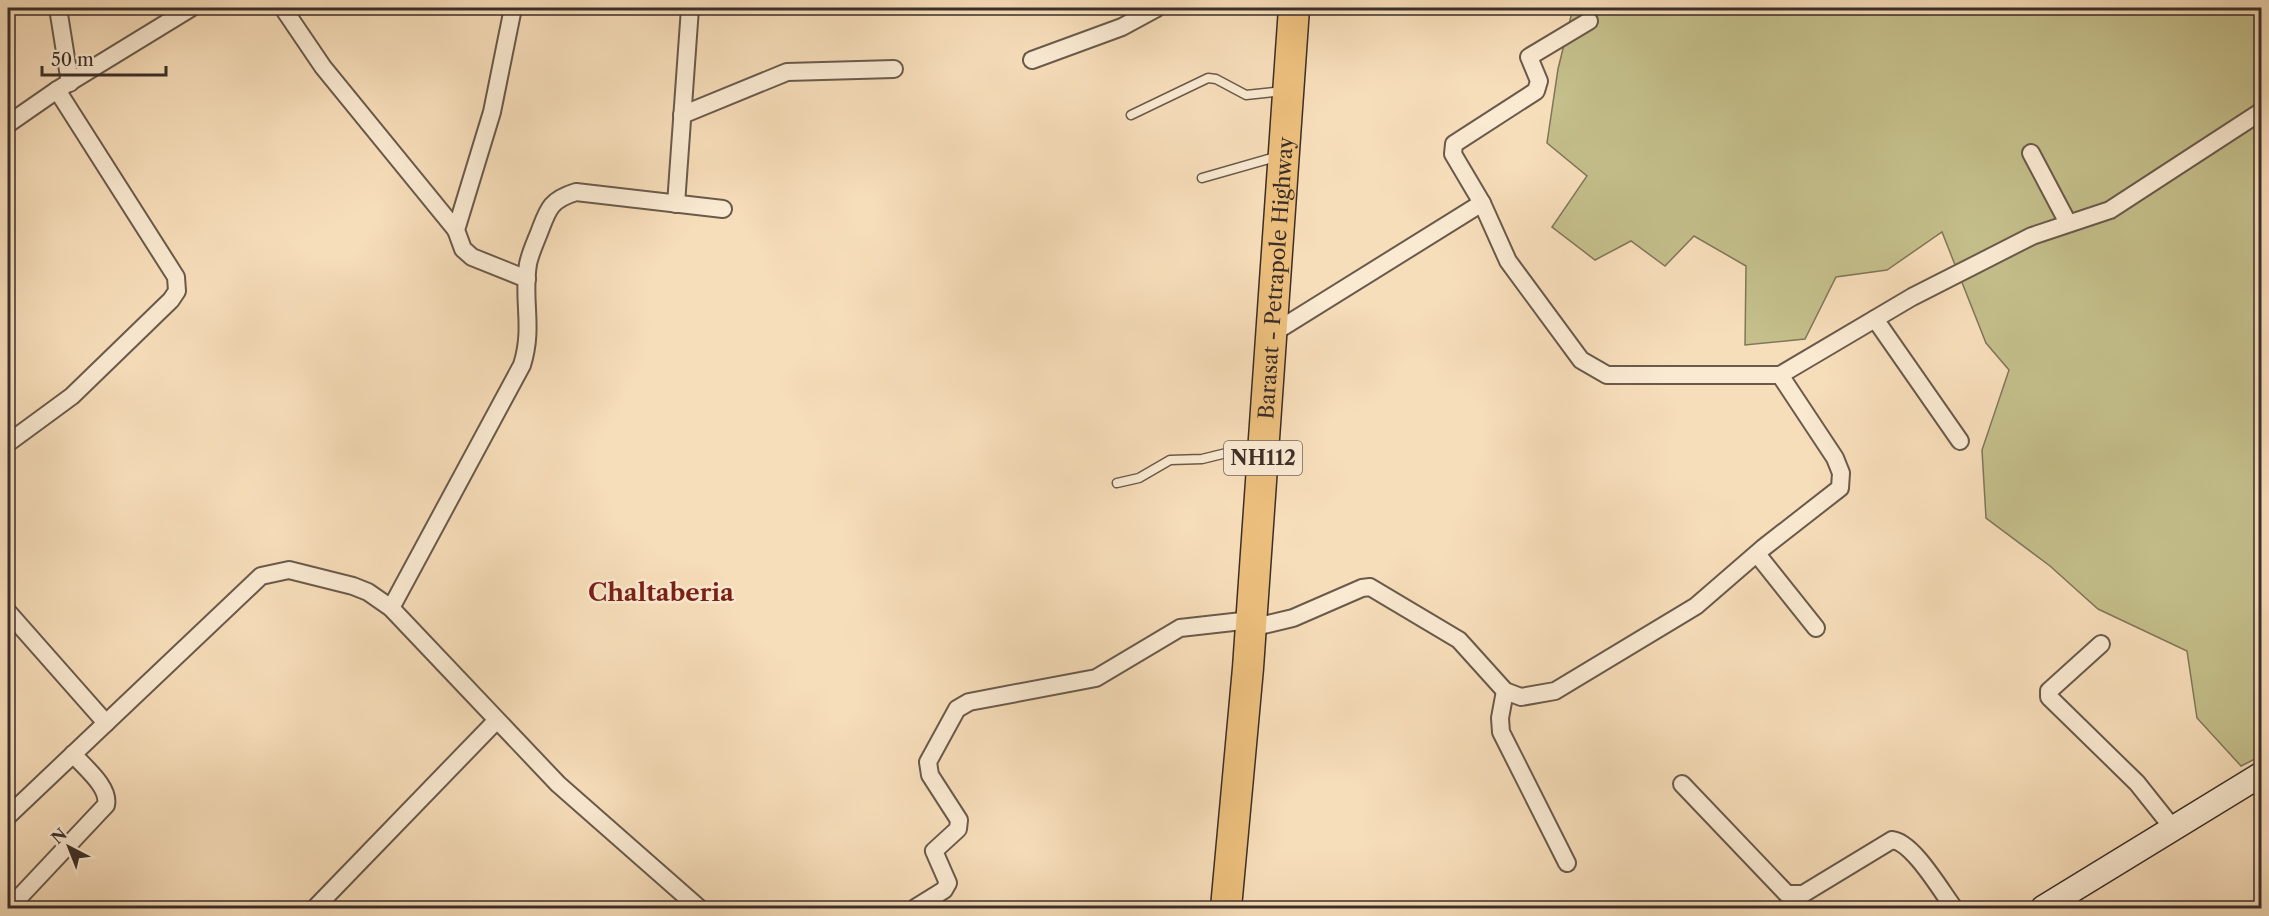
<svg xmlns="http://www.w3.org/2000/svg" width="2269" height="916" font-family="'Libre Caslon Text',serif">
	<rect width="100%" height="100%" fill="#f7deba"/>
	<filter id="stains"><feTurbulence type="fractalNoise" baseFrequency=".00333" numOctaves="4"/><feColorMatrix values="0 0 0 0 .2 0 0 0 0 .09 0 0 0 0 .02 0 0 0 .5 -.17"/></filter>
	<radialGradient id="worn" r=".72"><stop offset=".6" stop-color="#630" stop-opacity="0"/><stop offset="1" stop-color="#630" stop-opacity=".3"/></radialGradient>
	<!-- green -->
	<path fill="#c4bf8b" stroke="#80765a" stroke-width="1.5" d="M1573 8H2261V756L2241 766 2197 718 2187 651 2098 609 2050 566 1986 518 1982 450 2009 370 1986 343 1942 232 1887 270 1836 277 1805 339 1745 345 1746 266 1694 236 1665 266 1631 241 1595 260 1552 227 1587 176 1547 143 1558 69Z"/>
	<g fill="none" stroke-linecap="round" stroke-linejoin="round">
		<defs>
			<g id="lane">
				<path d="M1131 115 1208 78 1216 79 1246 95 1283 91"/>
				<path d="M1202 178 1279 156"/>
				<path d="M1117 483 1139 478 1170 460 1202 459 1259 445"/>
			</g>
			<g id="street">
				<path d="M58 8 70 83"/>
				<path d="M283 8 323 67 456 230"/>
				<path d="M513 8 492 112 456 230 463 249 472 257 527 279"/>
				<path d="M1032 60 1122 27 1157 8"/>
				<path d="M682 115 787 72 894 69"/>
				<path d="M8 124 57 90 191 8"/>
				<path d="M2031 153 2068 223"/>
				<path d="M1482 203 1453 154 1454 144 1536 91 1539 81 1529 57 1589 21"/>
				<path d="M676 204 690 8"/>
				<path d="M1875 319 1960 441"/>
				<path d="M1270 335 1482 203 1508 261 1581 360 1607 375H1780L1912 297 2032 236 2110 210 2262 111"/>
				<path d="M8 443 72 396 171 300 177 291 176 277 57 90"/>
				<path d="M1757 554 1816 628"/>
				<path d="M391 608 522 365C534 327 522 300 528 264 530 254 535 243 539 233 548 209 550 200 576 192L723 209"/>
				<path d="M8 612 106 723"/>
				<path d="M1251 628 1293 618 1362 588 1370 587 1459 640 1505 691 1521 697 1555 691 1696 606 1763 548 1840 488 1841 473 1835 458 1780 375"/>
				<path d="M2101 644 2049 691V697L2137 783 2172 827"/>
				<path d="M1505 691 1500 718 1501 732 1567 863"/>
				<path d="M1682 784 1787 894H1803L1892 840C1913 842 1941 891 1954 908"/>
				<path d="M8 816 261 576 289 570 353 586 368 592 391 608 558 784 699 908"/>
				<path d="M12 905 106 805C110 787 84 767 73 754"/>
				<path d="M315 908 496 721"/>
				<path d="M915 908 944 890 948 883 934 851 958 829 959 820 930 775 928 762 957 709 969 702 1096 678 1180 628 1251 620"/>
			</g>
			<path id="secondary" d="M2043 908 2262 774"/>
			<g id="highway">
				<path id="s1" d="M1226 908 1248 668 1294 8"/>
			</g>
		</defs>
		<!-- lane casing -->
		<use href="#lane" stroke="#6a5a4c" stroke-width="11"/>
		<!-- street casing -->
		<use href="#street" stroke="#6a5a4c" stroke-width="20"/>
		<!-- secondary casing -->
		<use href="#secondary" stroke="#3b2e28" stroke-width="27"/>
		<!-- highway casing -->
		<use href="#highway" stroke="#3b2e28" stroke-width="33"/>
		<!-- lane -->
		<use href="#lane" stroke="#faead2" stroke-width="8"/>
		<!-- street -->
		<use href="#street" stroke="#faead2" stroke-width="16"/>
		<!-- secondary -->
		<use href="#secondary" stroke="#faead2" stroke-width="24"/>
		<!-- highway -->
		<use href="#highway" stroke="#ecbf7d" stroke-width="30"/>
	</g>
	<g text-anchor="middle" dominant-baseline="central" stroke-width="5" stroke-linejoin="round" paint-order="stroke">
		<!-- shield labels -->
		<rect fill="#faead2" stroke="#74665b" stroke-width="1.5" x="1224" y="441" width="78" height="34" rx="4.5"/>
		<g font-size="20" font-weight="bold" fill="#3b2e28">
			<text x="1263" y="458">NH112</text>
		</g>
		<!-- street labels -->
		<g font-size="21" fill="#3b2e28" stroke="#faead2">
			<text stroke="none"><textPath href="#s1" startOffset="632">Barasat - Petrapole Highway</textPath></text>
		</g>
		<!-- quarter labels -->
		<g font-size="24" font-weight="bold" fill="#7a1f14" stroke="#faead2">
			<text x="661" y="592">Chaltaberia</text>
		</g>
	</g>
	<!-- margin -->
	<rect width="2269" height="916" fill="none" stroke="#f7deba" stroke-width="30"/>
	<rect x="9" y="9" width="2251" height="898" fill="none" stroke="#3b2e28" stroke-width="3"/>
	<rect x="15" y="15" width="2239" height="886" fill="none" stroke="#3b2e28" stroke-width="1.5"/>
	<!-- north arrow -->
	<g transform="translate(69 847) rotate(318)" stroke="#faead2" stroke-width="4.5" paint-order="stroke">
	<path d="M0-4.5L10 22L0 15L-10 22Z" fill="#3b2e28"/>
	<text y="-9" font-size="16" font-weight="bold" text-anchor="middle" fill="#3b2e28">N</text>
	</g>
	<!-- scale -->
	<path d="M42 66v9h124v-9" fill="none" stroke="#3b2e28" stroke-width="3"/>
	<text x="51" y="66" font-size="18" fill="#3b2e28" stroke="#faead2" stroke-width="4.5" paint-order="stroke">50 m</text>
	<rect width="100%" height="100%" filter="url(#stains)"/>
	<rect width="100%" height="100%" fill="url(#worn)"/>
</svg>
